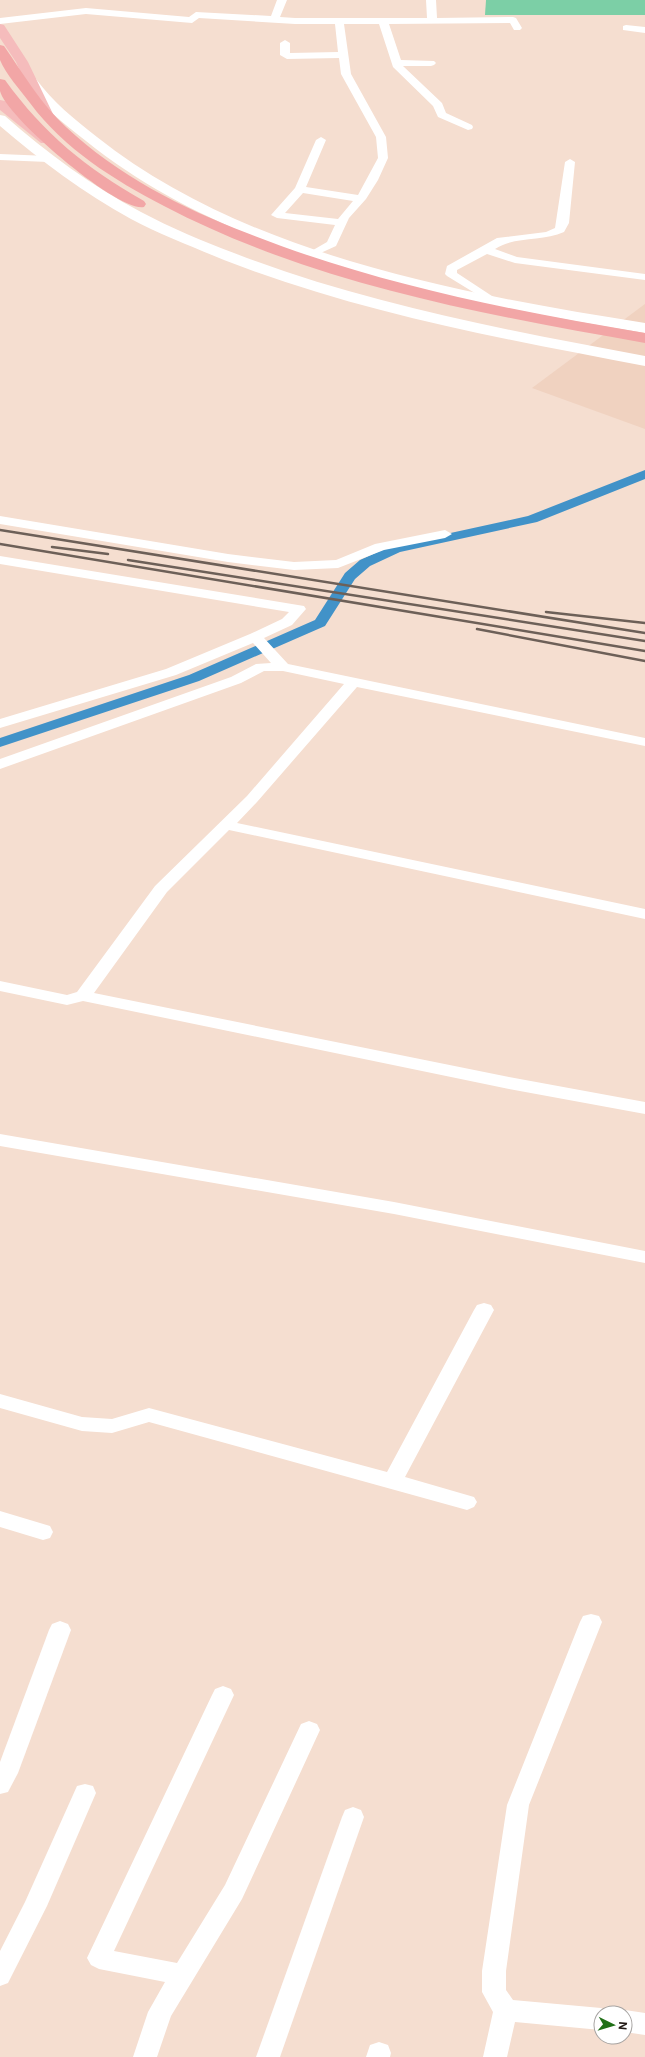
<svg xmlns="http://www.w3.org/2000/svg" width="645" height="2057" font-family="Inter,sans-serif">
	<rect width="100%" height="100%" fill="#f5ded0"/>
	<!-- built -->
	<path fill="#f0d2c0" d="M645 304V429L532 388Z"/>
	<!-- green -->
	<path fill="#7ccfa6" d="M486 0H645V15H485Z"/>
	<g fill="none" stroke-linecap="round" stroke-linejoin="round">
		<!-- canal -->
		<path fill="#4192c8" fill-rule="evenodd" d="M645 470V479L537 522 400 552 370 566 355 579 325 626 199 681 0 747V738L189 675 315 620 345 573 360 560 391 546 528 516Z"/>
		<!-- minor -->
		<g fill="#fff" fill-rule="evenodd">
			<path d="M277 0H287L280 17 295 18H427L426 0H436L437 18 513 17 516 18 522 28 520 30H514L510 23 389 24 401 60 434 61 436 63 434 65 431 66H403L442 103 446 113 472 125 473 127 472 129 468 130 438 117 433 106 393 67 379 24H344L351 74 386 137 388 158 378 180 366 199 349 218 336 246 314 256 308 253 327 242 335 225 277 218 271 215 295 188 316 140 321 137 326 140 306 187 358 195 378 158 376 137 341 74 339 58 287 59 280 55V43L285 40 290 43V53L338 52 335 24H295L199 18 192 23 86 14 0 24V18L86 8 189 17 196 12 271 16ZM303 193 353 201 338 219 285 213Z"/>
			<path d="M626 25 645 27V33L623 30V26Z"/>
			<path d="M0 154 48 156 53 159 48 162 0 160Z"/>
			<path d="M570 159 575 162 569 223 564 232C542 242 514 236 495 249L517 257 645 274V280L515 263 487 254 457 270V273L495 298 497 300 495 302 491 303 447 276 445 274 447 266 497 238 546 232 555 228 565 162Z"/>
			<path d="M0 516 228 554 294 562 336 560 375 544 445 530 452 534 445 538 384 550 338 568 294 570 228 562 0 524Z"/>
			<path d="M0 556 304 606 306 609 292 625 264 638 288 664 645 738V746L357 687 257 802 237 823 645 909V919L229 830 167 892 94 993 509 1077 645 1102V1114L509 1089 83 1001 67 1005 0 991V981L67 995 77 992 155 886 247 796 344 684 283 671H264L241 683 0 769V759L231 677 256 664 271 663 253 643 176 675 0 728V719L166 669 250 634 282 619 289 612 0 564Z"/>
			<path d="M0 1134 394 1202 645 1251V1263L394 1214 0 1146Z"/>
			<path d="M484 1303 491 1305 494 1310 405 1477 474 1497 477 1502 474 1507 467 1510 149 1422 112 1433 82 1431 0 1408V1394L82 1417 112 1419 149 1408 387 1472 474 1310 477 1305Z"/>
			<path d="M0 1511 50 1526 53 1532 50 1538 43 1540 0 1527Z"/>
			<path d="M591 1614 599 1616 602 1622 529 1805 506 1971V1990L513 2000 601 2008 610 2013H601V2030L515 2022 507 2057H483L493 2012 482 1992V1971L507 1805 580 1622 583 1616Z"/>
			<path d="M60 1621 68 1624 71 1630 18 1773 8 1792 0 1794V1762L49 1630 52 1624Z"/>
			<path d="M223 1686 231 1689 234 1695 114 1951 177 1963 225 1885 301 1724 309 1721 317 1724 320 1730 242 1899 171 2016 157 2057H133L148 2012 165 1982 99 1969 91 1965 87 1958 212 1695 215 1689Z"/>
			<path d="M85 1784 93 1786 96 1793 47 1906 8 1983 0 1986V1951L25 1902 77 1786Z"/>
			<path d="M353 1807 361 1810 364 1817 280 2057H256L342 1817 345 1810Z"/>
			<path d="M625 2010 645 2013V2035L625 2032V2013H617Z"/>
			<path d="M379 2042 388 2045 391 2053 390 2057H366L370 2045Z"/>
		</g>
		<!-- tertiary -->
		<g fill="#fff" fill-rule="evenodd">
			<path d="M31 78 36 79C53 102 74 119 97 137 245 255 462 294 645 323V333C459 302 236 262 86 141 63 123 41 106 25 82Z"/>
			<path d="M0 115 5 116C47 153 92 186 141 212 171 228 202 241 234 253 366 304 506 330 645 356V366C503 339 360 313 224 260 193 247 161 235 131 219 84 193 41 161 0 126Z"/>
		</g>
		<!-- primary -->
		<g fill="#f5bcbc" fill-rule="evenodd">
			<path d="M0 24 4 25 28 62 53 114 51 117 46 118 39 114 16 62 0 38Z"/>
			<path d="M0 100 5 101 51 137 53 140 51 143H41L0 110Z"/>
		</g>
		<!-- trunk -->
		<g fill="#f2a6a6" fill-rule="evenodd">
			<path d="M0 45 4 46C24 75 41 104 66 127 117 175 182 208 247 233 375 284 510 310 645 333V343C481 314 313 284 164 206 114 180 64 149 30 103 21 91 5 73 0 60 0 56 0 50 0 45Z"/>
			<path d="M0 79 5 80C44 134 86 168 144 201L146 204 144 207C119 213 6 117 0 91 0 88 0 83 0 79Z"/>
		</g>
		<!-- rail -->
		<g stroke="#6d6058" stroke-width="2.5">
			<path d="M0 530 645 633"/>
			<path d="M0 544 645 651"/>
			<path d="M52 547 108 554"/>
			<path d="M128 560 645 641"/>
			<path d="M546 612 645 623"/>
			<path d="M477 629 645 661"/>
		</g>
	</g>
	<!-- north arrow -->
	<g transform="translate(613 2025) rotate(95)"><circle r="19" fill="#ffffff" stroke="#a7a4a2"/>
	<path d="M0-3L7 15L0 10L-7 15Z" fill="#207017"/>
	<text y="-6" font-size="11" font-weight="bold" text-anchor="middle" fill="#231b16">N</text>
	</g>
</svg>
